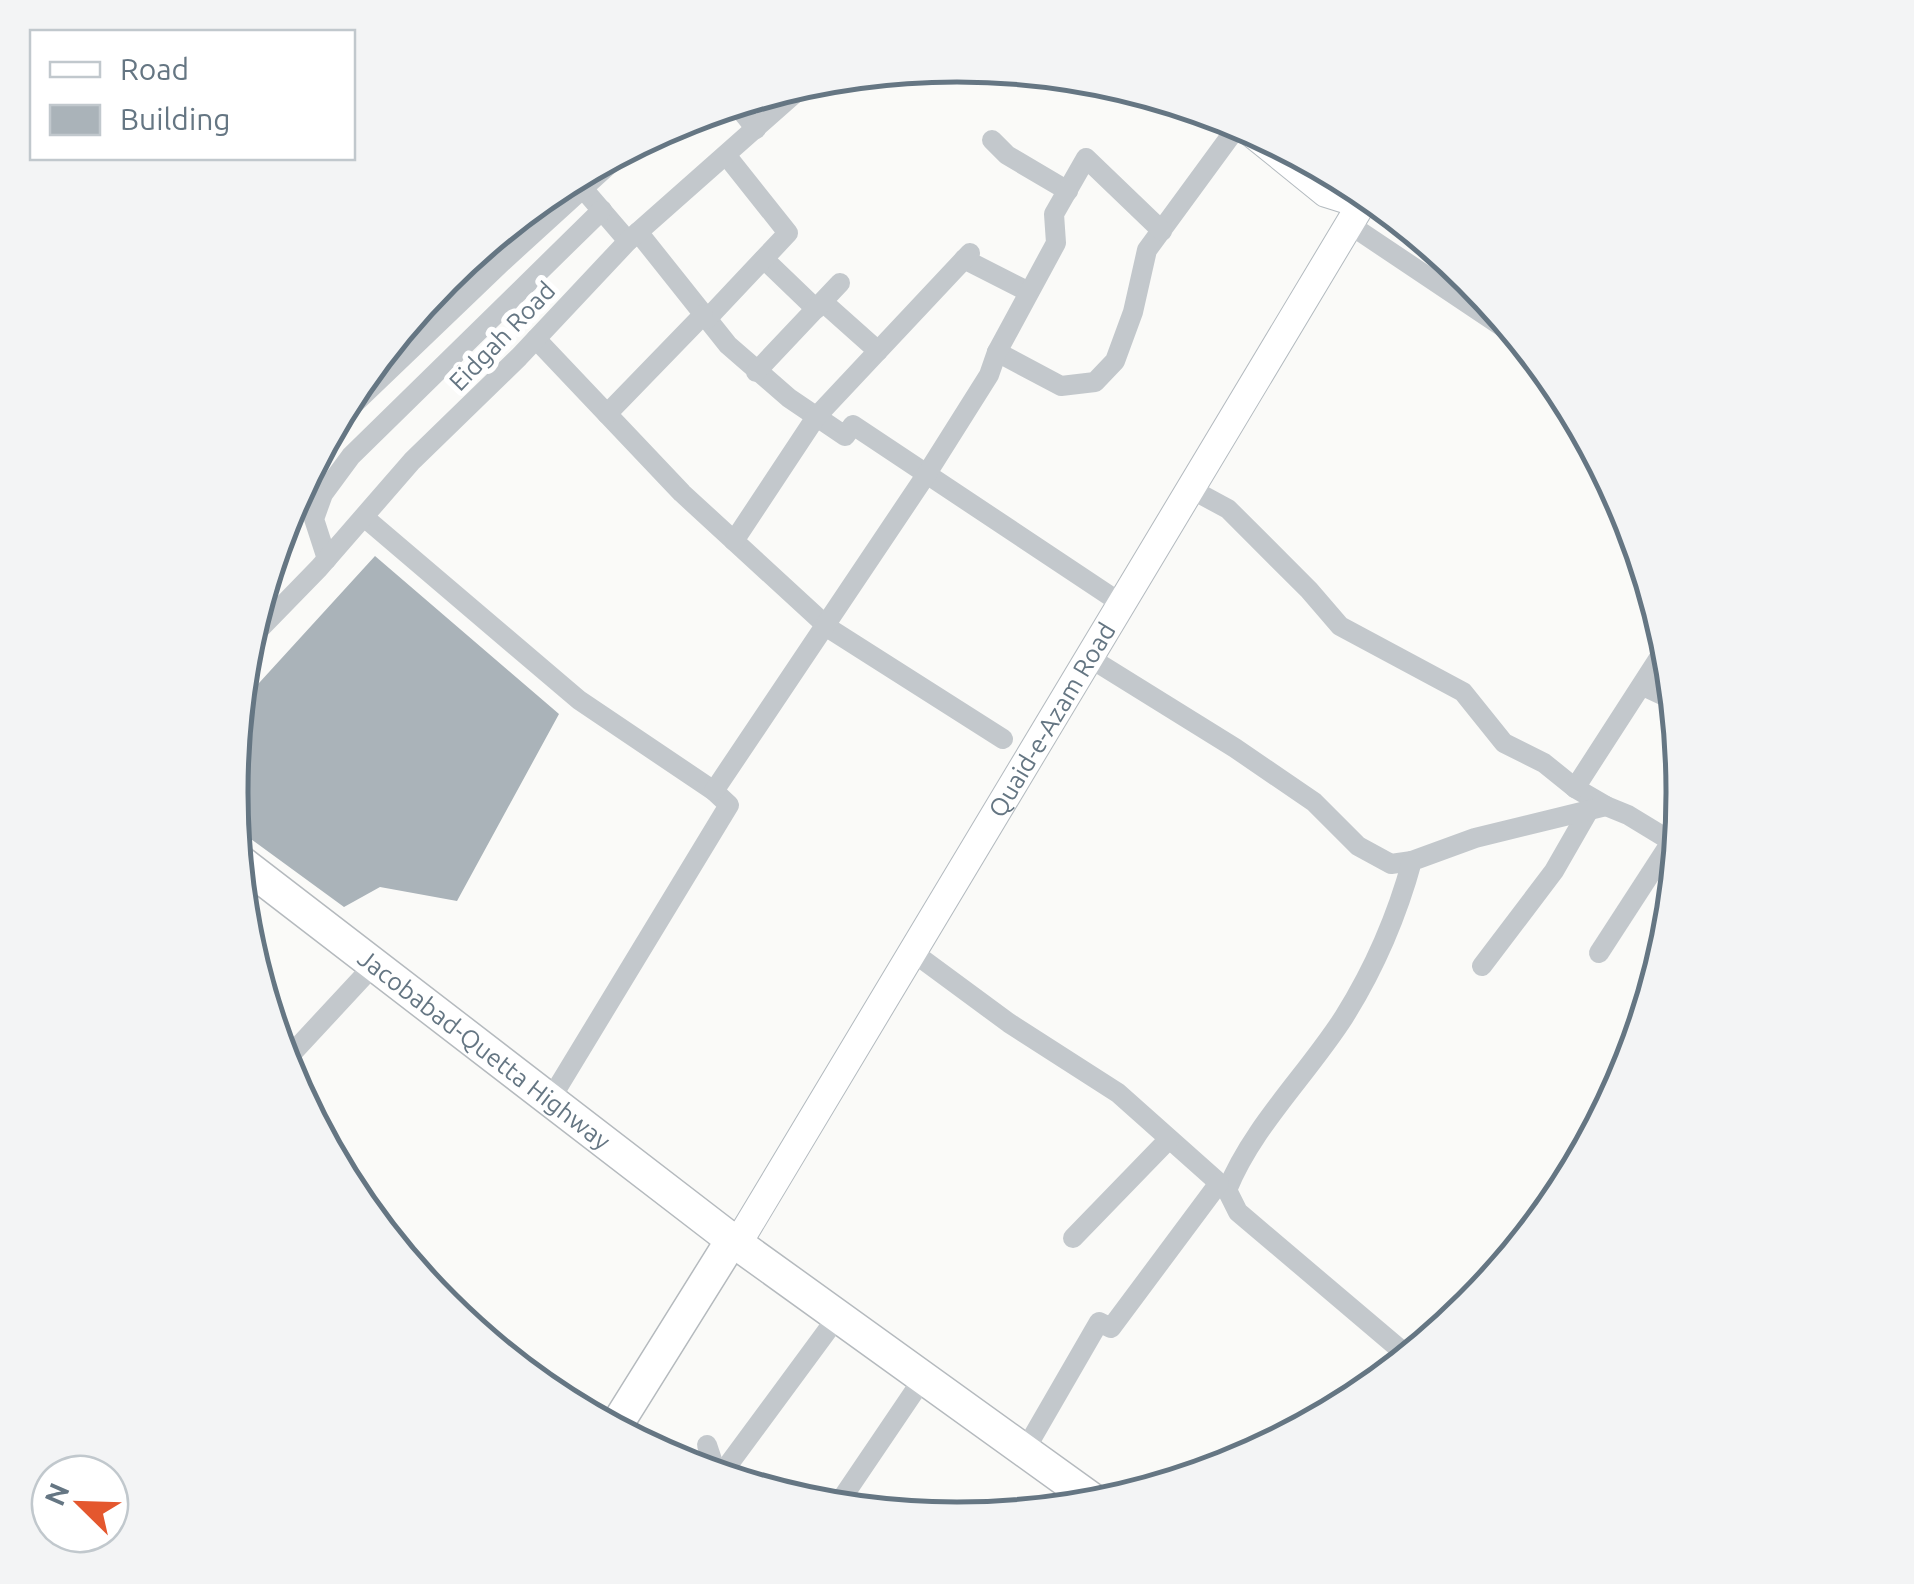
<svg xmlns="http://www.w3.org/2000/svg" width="1914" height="1584" font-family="Ubuntu,sans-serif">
	<rect width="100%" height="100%" fill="#fafaf8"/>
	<!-- building -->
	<path fill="#aab3b9" d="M375 556 559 714 457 901 380 887 344 907 233 826 230 791 239 705Z"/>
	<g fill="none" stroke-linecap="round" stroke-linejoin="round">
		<defs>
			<g id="secondary">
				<path d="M1237 121 1326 193 1361 204"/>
				<path id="s1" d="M732 1240 745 1231 1368 193"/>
			</g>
			<g id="primary">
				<path id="s2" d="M237 859 732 1240 1100 1505"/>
				<path d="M614 1429 732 1240"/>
			</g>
		</defs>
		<!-- secondary casing -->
		<use href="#secondary" stroke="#b3babf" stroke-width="30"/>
		<!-- primary casing -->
		<use href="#primary" stroke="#b5babe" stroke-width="35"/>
		<!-- street -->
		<g stroke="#c3c8cc" stroke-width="20">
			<path d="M735 103 756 129"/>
			<path d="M992 140 1007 155 1068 191"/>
			<path d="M573 177 628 241"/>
			<path d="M1349 224 1522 340"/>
			<path d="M638 232 728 345 789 398 845 436 853 425 1122 604"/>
			<path d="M764 259 816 309"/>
			<path d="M964 259 1029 292"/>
			<path d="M823 302 878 351"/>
			<path d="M707 319 788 233 726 155"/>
			<path d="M536 339 682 493 830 629 1003 739"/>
			<path d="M997 352 1061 386 1095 382 1115 361 1133 312 1147 250 1240 123"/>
			<path d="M756 372 840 283"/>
			<path d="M607 414 703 315"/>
			<path d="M333 424 501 263 626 149"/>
			<path d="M1191 489 1228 509 1309 590 1340 626 1463 692 1504 743 1544 763 1575 788 1606 806"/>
			<path d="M364 517 579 700 714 791 729 805 550 1100"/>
			<path d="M734 541 816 417 970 253"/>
			<path d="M327 559 314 519 323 494 351 456 602 210"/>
			<path d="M246 643 319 568 412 461 519 357 628 241 810 80"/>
			<path d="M1090 658 1235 748 1314 802 1358 846 1391 864 1412 861"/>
			<path d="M1643 686 1675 701"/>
			<path d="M1575 788 1668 644"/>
			<path d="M714 791 926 475 989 375 997 352 1056 243 1054 214 1086 158 1162 231"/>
			<path d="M914 953 1009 1023 1118 1093 1227 1190"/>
			<path d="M1599 953 1671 842"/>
			<path d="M1482 966 1554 871 1589 810"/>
			<path d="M283 1063 374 965"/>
			<path d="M1073 1238 1169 1139"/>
			<path d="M1409 1357 1238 1212 1227 1190C1253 1126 1306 1076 1344 1017 1374 969 1397 916 1412 861L1475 838 1606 806 1628 815 1679 846"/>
			<path d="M707 1445 717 1475"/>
			<path d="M1025 1450 1099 1322 1111 1328 1219 1183"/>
			<path d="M720 1476 838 1316"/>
			<path d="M836 1507 924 1377"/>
		</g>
		<!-- secondary -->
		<use href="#secondary" stroke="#fff" stroke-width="28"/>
		<!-- primary -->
		<use href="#primary" stroke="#fff" stroke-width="32"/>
	</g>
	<g text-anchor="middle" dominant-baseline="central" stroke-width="10" stroke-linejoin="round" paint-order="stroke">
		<!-- street labels -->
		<g font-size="25" fill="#657683" stroke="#fff">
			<text transform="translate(502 336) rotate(-46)">Eidgah Road</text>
			<text stroke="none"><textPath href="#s1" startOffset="612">Quaid-e-Azam Road</textPath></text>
			<text stroke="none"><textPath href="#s2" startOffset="312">Jacobabad-Quetta Highway</textPath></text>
		</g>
	</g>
	<!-- crop -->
	<path d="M0 0H1914V1584H0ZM957 82H957A709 709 0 0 1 1666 791V793A709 709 0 0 1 957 1502H957A709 709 0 0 1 248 793V791A709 709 0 0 1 957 82Z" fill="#f3f4f5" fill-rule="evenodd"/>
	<path fill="none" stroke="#657683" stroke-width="5" d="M957 82H957A709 709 0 0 1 1666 791V793A709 709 0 0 1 957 1502H957A709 709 0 0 1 248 793V791A709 709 0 0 1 957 82Z"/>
	<!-- legend -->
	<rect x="30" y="30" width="325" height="130" fill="#ffffff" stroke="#c1c8cd" stroke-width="2.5"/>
	<rect x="50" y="62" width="50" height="15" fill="#ffffff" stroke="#c1c8cd" stroke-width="2.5"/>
	<text x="120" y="80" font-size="30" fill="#657683">Road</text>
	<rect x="50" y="105" width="50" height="30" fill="#aab3b9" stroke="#c1c8cd" stroke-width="2.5"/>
	<text x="120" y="130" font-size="30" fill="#657683">Building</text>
	<!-- north arrow -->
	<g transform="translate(80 1504) rotate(293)"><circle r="48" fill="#ffffff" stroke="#c1c8cd" stroke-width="2.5"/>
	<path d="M0-8L18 38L0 25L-18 38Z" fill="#e4572e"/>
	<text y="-15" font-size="28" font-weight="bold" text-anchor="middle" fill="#657683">N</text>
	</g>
</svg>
